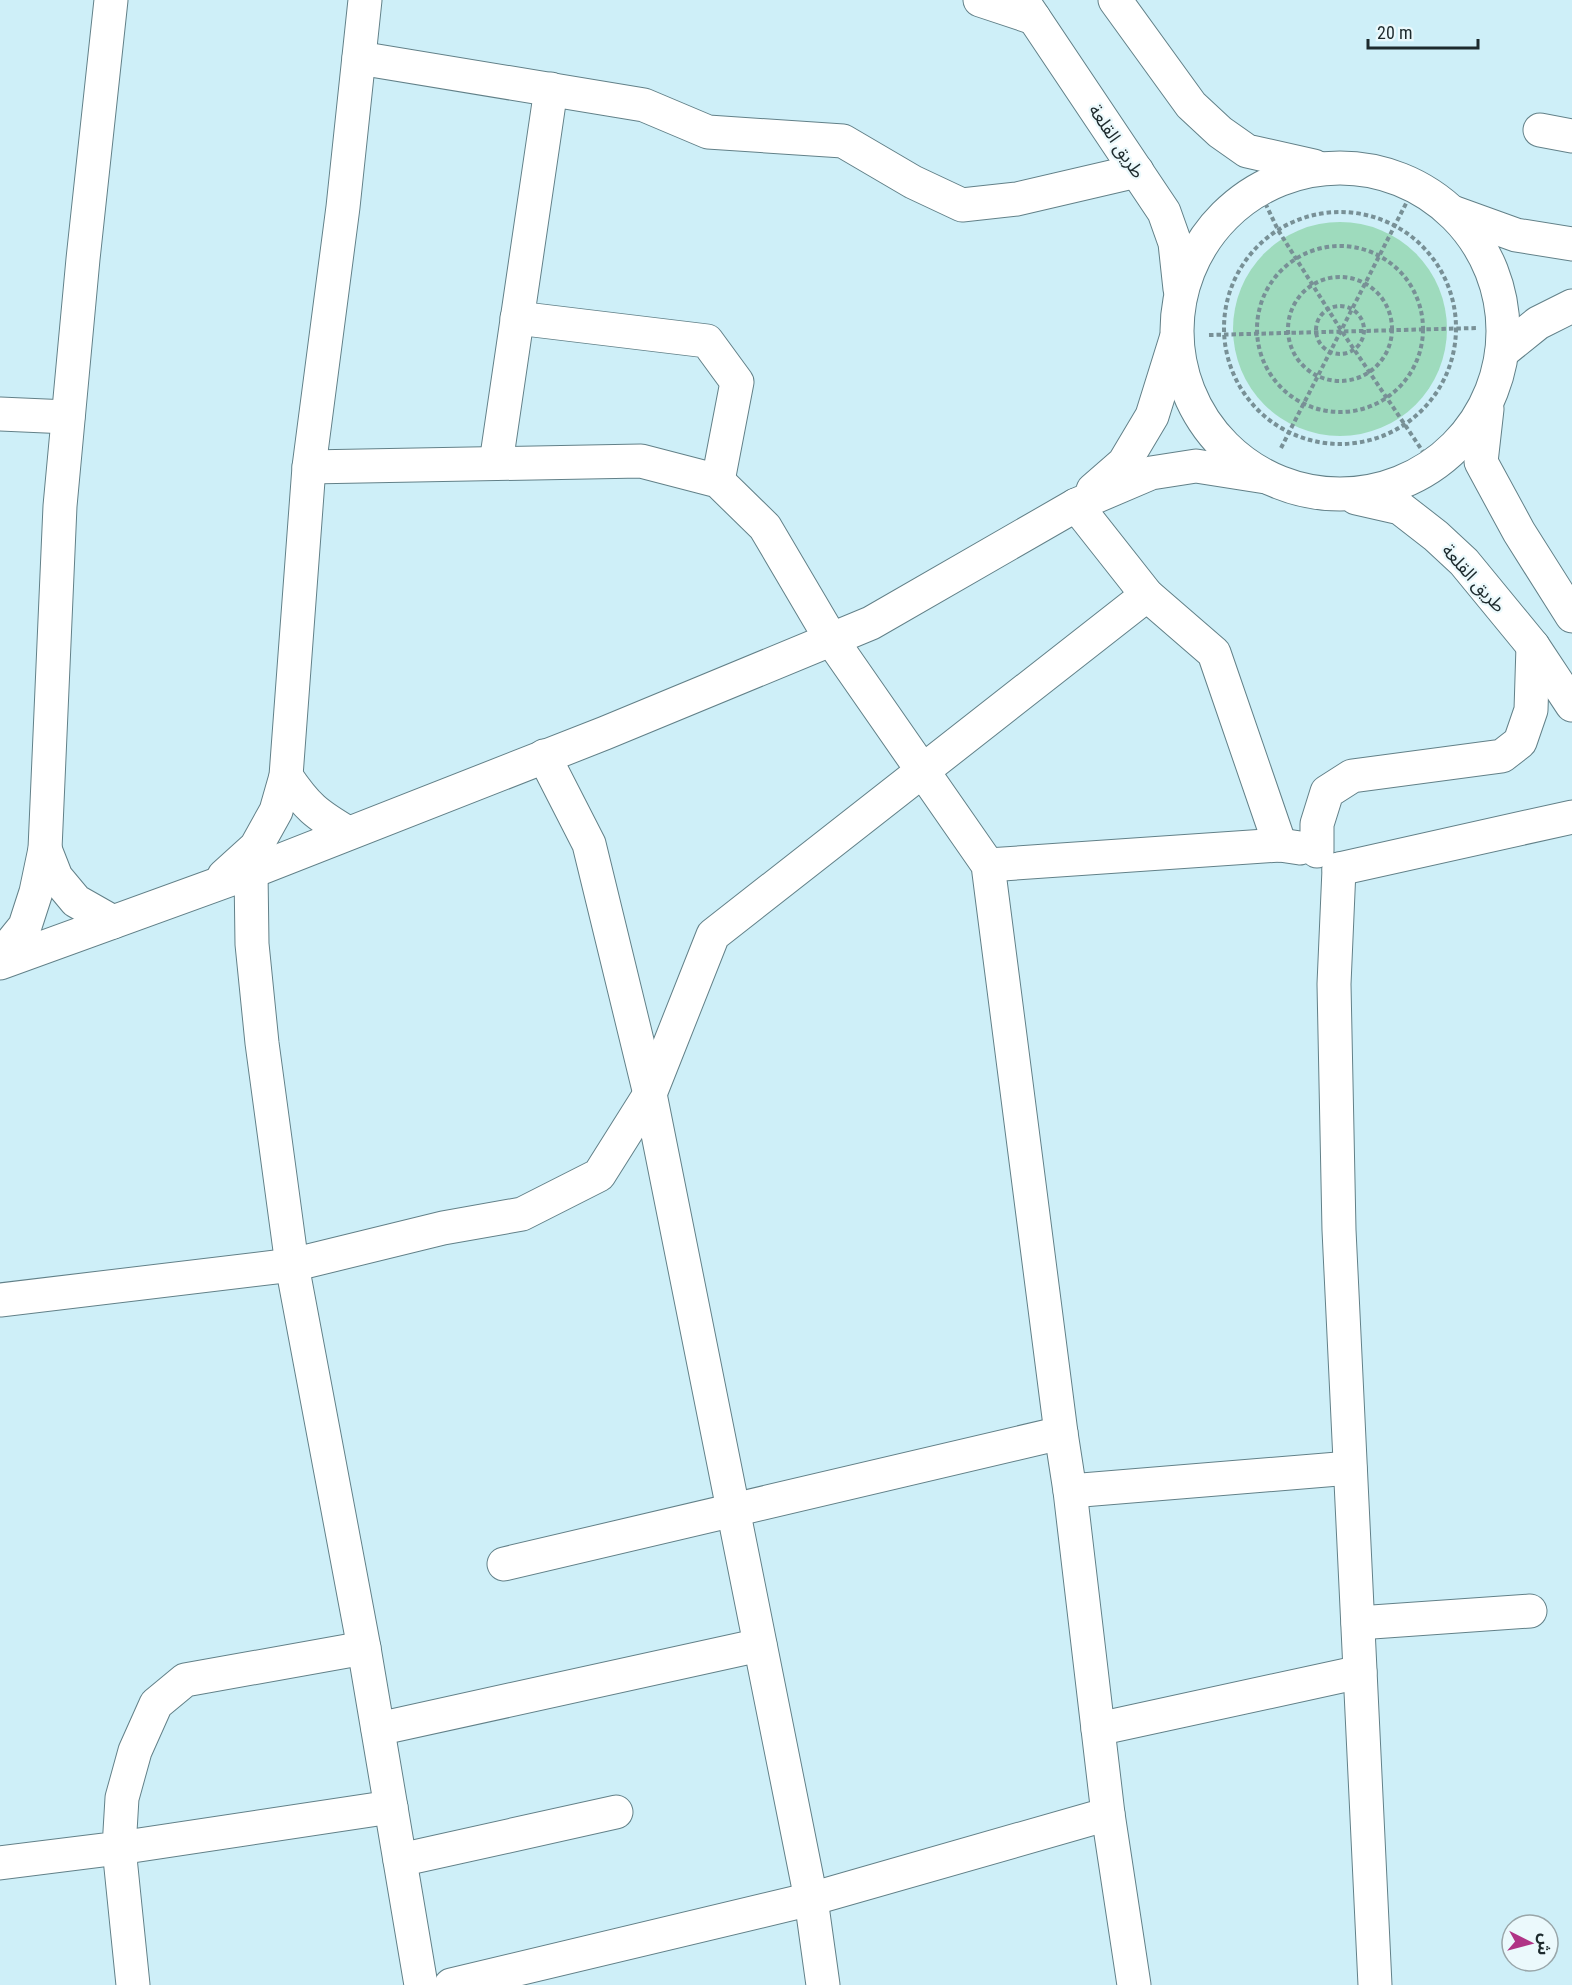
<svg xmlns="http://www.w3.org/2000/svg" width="1572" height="1985" font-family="'Roboto Condensed','Noto Sans Arabic',sans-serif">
	<rect width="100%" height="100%" fill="#ceeff8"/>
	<!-- green -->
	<circle fill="#9edbbd" cx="1340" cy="329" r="107"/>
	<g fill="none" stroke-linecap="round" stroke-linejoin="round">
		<defs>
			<g id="minor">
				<path d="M980 0 1034 18"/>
				<path d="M359 58 644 105 708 132 843 141 913 182 962 205 1017 199 1137 171"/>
				<path d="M1540 130 1572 136"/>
				<path d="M517 318 707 341 737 382 718 481"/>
				<path d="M0 414 68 417"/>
				<path d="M496 463 551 89"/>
				<path d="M309 467 641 461 718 481 765 527 831 639 988 865 1061 1433 1070 1491 1108 1814 811 1899 451 1985"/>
				<path d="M1093 490 1124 463 1152 416 1176 339"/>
				<path d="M1076 505 1147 595 1214 653 1280 845"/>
				<path d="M544 756 589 844 650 1094 811 1899 823 1985"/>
				<path d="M286 776C307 807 316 814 348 833"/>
				<path d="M45 849 56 877 76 901 113 922"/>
				<path d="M1317 851V824L1327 792 1352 776 1502 756 1520 742 1531 710 1533 646"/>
				<path d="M988 865 1280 845 1300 848"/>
				<path d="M1339 869 1334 984 1339 1230 1375 1985"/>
				<path d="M1339 869 1572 817"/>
				<path d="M251 872 252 944 262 1043 292 1265 364 1648 421 1985"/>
				<path d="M224 876 256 847 276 811 286 776 309 467 343 207 365 0"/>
				<path d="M0 957 25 926 36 892 45 849 60 506 83 259 111 0"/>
				<path d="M0 963 251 872 605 733 871 623 1076 505 1151 473 1196 466 1266 477"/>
				<path d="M0 1300 292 1265 443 1228 522 1214 599 1175 650 1094 713 935 1147 595"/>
				<path d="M1070 1491 1350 1468"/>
				<path d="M504 1564 1061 1433"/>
				<path d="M1358 1623 1530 1611"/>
				<path d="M378 1729 760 1645"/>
				<path d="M1098 1729 1360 1672"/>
				<path d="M1108 1814 1134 1985"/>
				<path d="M400 1860 616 1812"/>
				<path d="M0 1863 119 1848 122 1798 135 1751 156 1704 185 1680 364 1648"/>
				<path d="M133 1985 119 1848 391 1807"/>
			</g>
			<g id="major">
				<path d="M1022 0 1164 212 1175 243 1180 289"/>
				<path d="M1115 0 1191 105 1220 132 1247 151 1314 166"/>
				<circle cx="1340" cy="331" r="163"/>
				<path d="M1455 213 1516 235 1572 244"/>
				<path d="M1502 352 1538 323 1572 306"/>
				<path d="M1487 409 1481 462 1519 532 1572 616"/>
				<path d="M1356 498 1400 508 1436 536 1464 562 1533 646 1572 705"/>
			</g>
		</defs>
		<!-- minor casing -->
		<use href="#minor" stroke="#628088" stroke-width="35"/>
		<!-- major casing -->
		<use href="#major" stroke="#628088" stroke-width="35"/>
		<!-- path -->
		<g stroke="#789096" stroke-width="4" stroke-dasharray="4.5 3" stroke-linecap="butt">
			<path d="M1259 190 1278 230 1341 330 1432 465"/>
			<circle cx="1340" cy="328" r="116"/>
			<circle cx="1340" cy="329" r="83"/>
			<circle cx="1340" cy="329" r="52"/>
			<circle cx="1340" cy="330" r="24"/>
			<path d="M1209 335 1477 328"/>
			<path d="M1281 448 1416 184"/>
		</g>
		<!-- minor -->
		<use href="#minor" stroke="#fff" stroke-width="33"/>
		<!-- major -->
		<use href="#major" stroke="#fff" stroke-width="33"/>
	</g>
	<g text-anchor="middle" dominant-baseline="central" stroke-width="4.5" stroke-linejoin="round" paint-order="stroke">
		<!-- street labels -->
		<g font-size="18" fill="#1d2a2d" stroke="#ebf9fc">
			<text transform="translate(1117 141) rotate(56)">طريق القلعة</text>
			<text transform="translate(1474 578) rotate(48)">طريق القلعة</text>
		</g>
	</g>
	<!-- north arrow -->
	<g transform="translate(1530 1943) rotate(96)"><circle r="28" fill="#ebf9fc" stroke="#99a6a9" stroke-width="1.5"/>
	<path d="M0-4.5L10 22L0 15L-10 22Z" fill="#b03486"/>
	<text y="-9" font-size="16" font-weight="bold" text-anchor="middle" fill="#1d2a2d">ش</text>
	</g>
	<!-- scale -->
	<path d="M1368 39v9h110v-9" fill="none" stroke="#1d2a2d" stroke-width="3"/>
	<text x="1377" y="39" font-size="18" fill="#1d2a2d" stroke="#ebf9fc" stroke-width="4.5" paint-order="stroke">20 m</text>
</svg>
